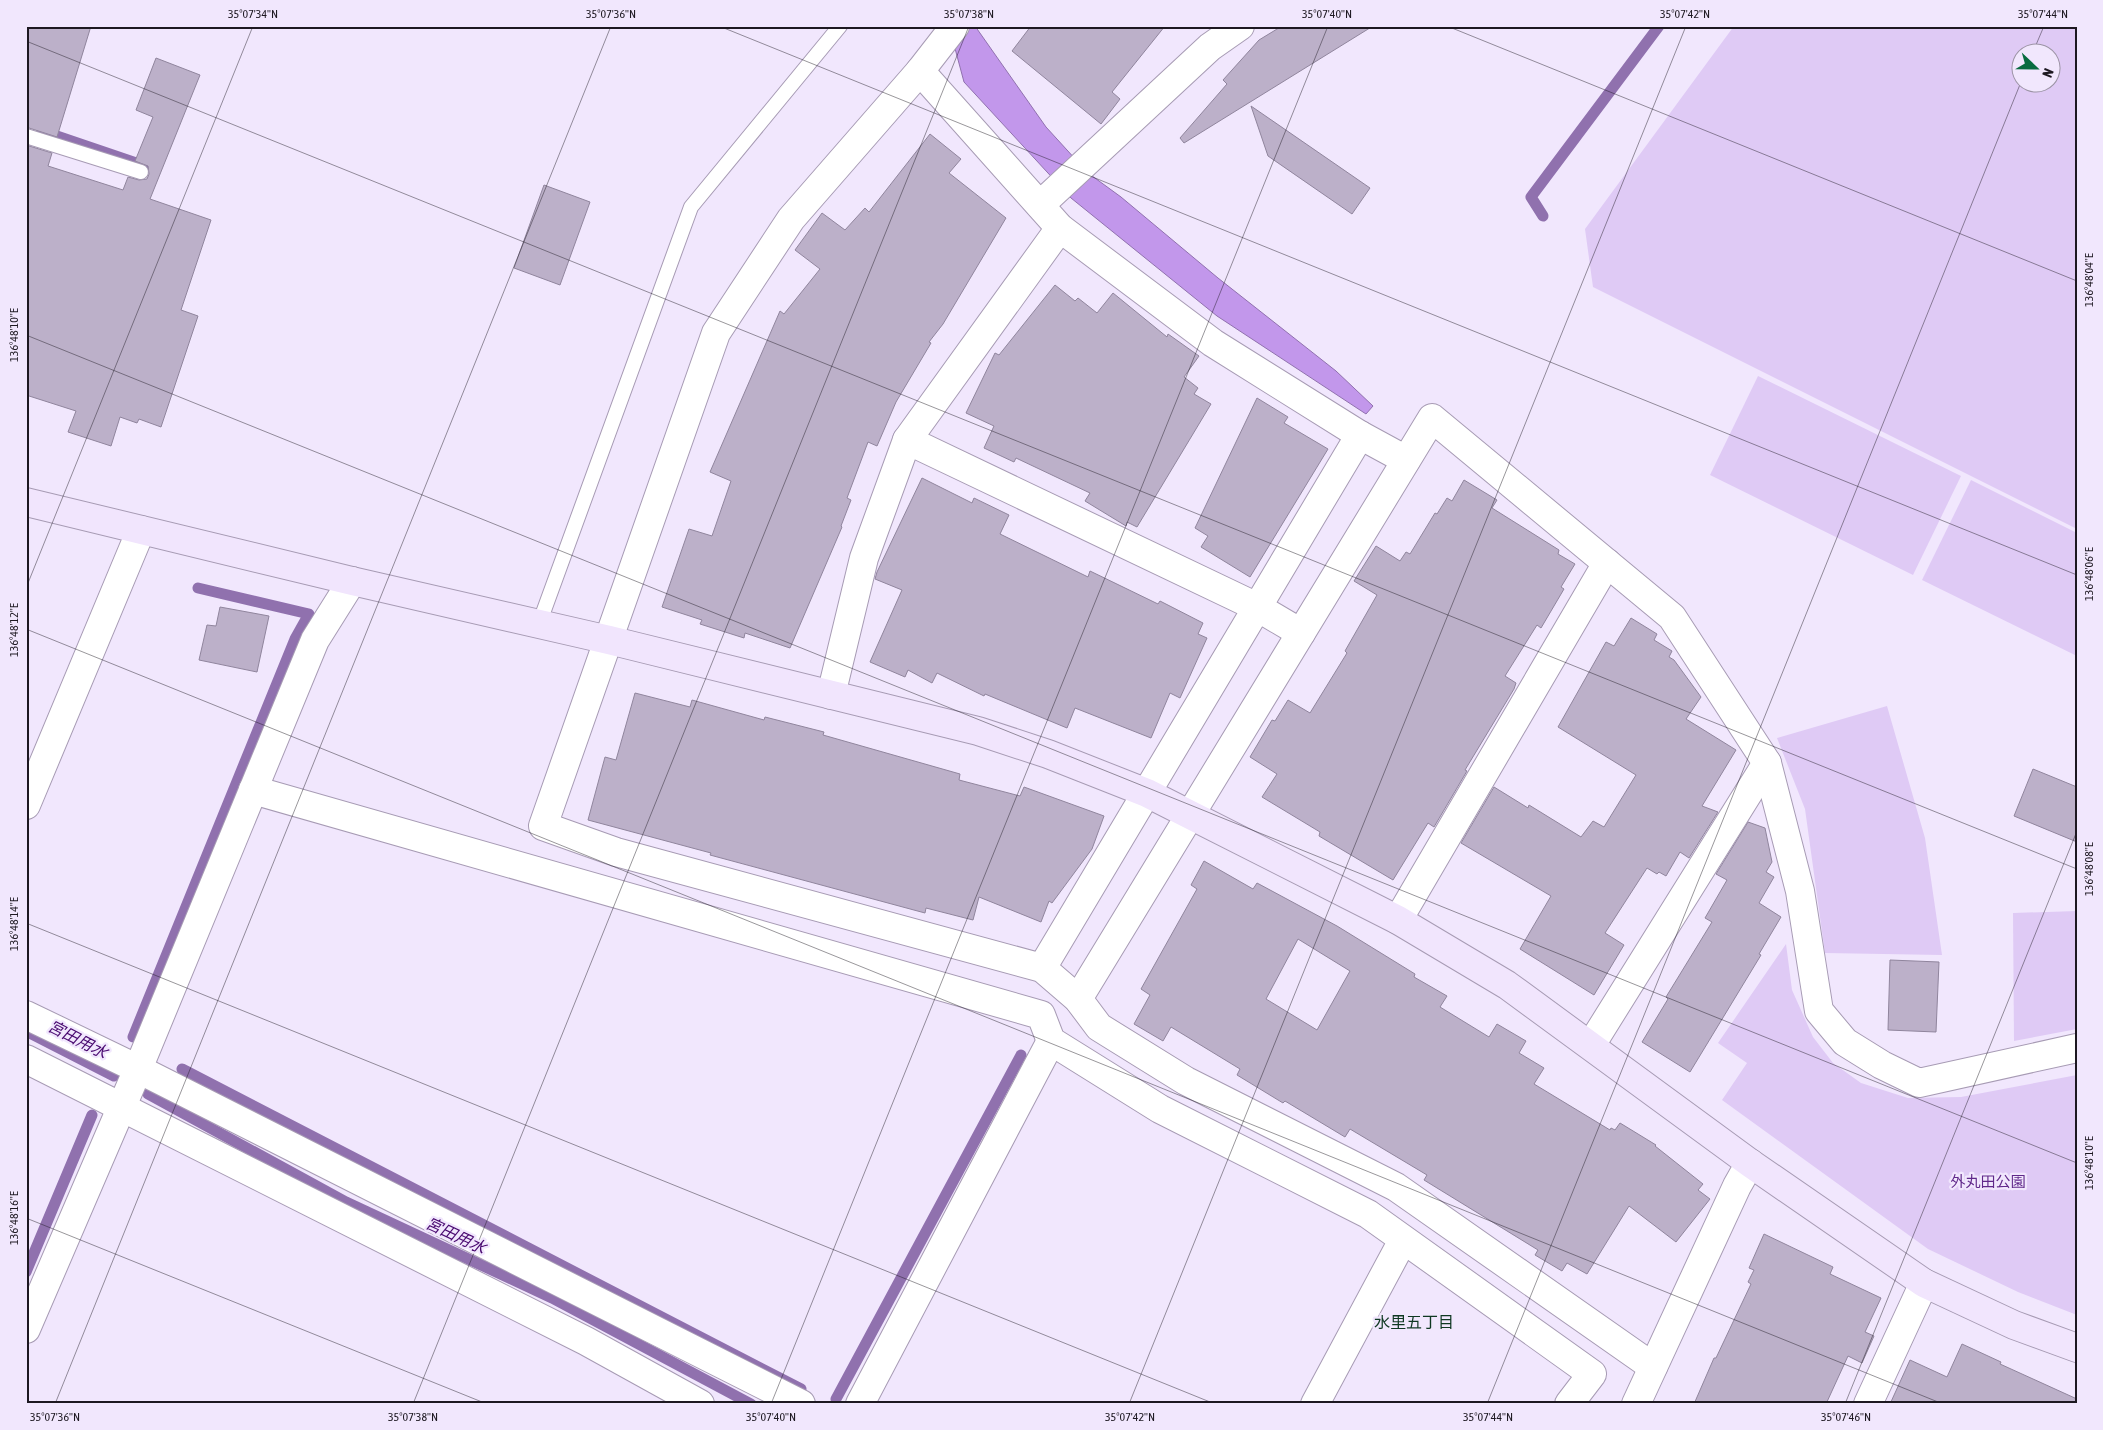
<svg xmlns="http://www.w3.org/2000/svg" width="2103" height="1430" font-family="'Asap Condensed','Noto Sans JP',sans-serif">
	<rect width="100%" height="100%" fill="#f1e7fd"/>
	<!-- green -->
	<g fill="#dfcaf5" fill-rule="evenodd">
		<path d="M1734 26H2068L2077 30V529L1593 287 1585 229ZM2020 52H2050V82H2020Z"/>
		<path d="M1758 376 1961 476 1913 575 1710 475Z"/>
		<path d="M1971 480 2077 533V656L1922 580Z"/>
		<path d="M1887 706 1925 838 1942 955 1825 953 1805 809 1777 738Z"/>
		<path d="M2077 911V1029L2014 1041 2013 913Z"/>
		<path d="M1786 944 1792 990 1813 1037 1833 1063 1861 1083 1908 1098 1961 1097 2077 1075V1315L2018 1292 1928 1249 1722 1100 1747 1063 1718 1043Z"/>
	</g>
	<!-- water -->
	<path fill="#c297eb" stroke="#9071ae" d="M949 26H975L1046 127 1088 173 1121 197 1218 278 1336 371 1373 406 1366 414 1217 316 1071 198 964 82Z"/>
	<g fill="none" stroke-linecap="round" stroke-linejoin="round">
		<!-- stream -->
		<g stroke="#9071ae" stroke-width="11">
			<path d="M42 131 145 166"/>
			<path d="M1543 216 1531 197 1659 26"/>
			<path d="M26 1031 114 1076"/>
			<path d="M133 1037 295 639 309 614 198 588"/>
			<path d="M182 1069 801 1389"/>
			<path d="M148 1094 346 1202 552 1298 751 1404"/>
			<path d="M26 1272 92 1115"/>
			<path d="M836 1399 1021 1055"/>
		</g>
	</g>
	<!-- building -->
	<g fill="#bcb0c9" stroke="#90859d" fill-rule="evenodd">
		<path d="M26 26H91L57 137 26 127Z"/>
		<path d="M1031 26H1165L1112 92 1120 99 1101 124 1012 51Z"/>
		<path d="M1282 26H1373L1184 143 1180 138 1227 84 1223 80 1259 40Z"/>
		<path d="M156 58 200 75 150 199 211 220 181 310 198 316 161 427 139 419 137 423 120 417 111 446 68 432 76 411 26 395V145L52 153 48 166 123 190 128 177 139 180 147 179 149 174 148 166 135 161 153 117 136 110Z"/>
		<path d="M1251 106 1370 188 1352 214 1268 156Z"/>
		<path d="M930 134 961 159 949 173 1006 218 943 324 929 342 931 343 896 402 877 446 868 442 847 498 851 500 841 526 842 527 790 648 745 633 744 638 700 624 702 620 662 607 689 529 712 536 731 481 710 472 780 311 784 314 820 269 795 250 822 213 845 230 865 208 869 212Z"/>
		<path d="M544 185 590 202 560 285 514 268Z"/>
		<path d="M1055 285 1075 301 1078 298 1097 313 1113 293 1167 337 1168 334 1199 356 1184 377 1198 388 1194 394 1211 404 1137 527 1127 522 1126 526 1085 501 1090 493 1016 458 1014 462 984 448 994 426 966 413 995 353 999 355Z"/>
		<path d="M1257 398 1288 417 1284 423 1328 449 1250 577 1201 547 1208 536 1195 528Z"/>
		<path d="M922 478 972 503 974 498 1009 515 1000 534 1088 577 1090 571 1158 604 1160 601 1203 623 1198 634 1207 638 1180 698 1170 693 1151 738 1075 708 1067 728 985 694 984 696 937 673 932 683 908 670 905 677 870 662 902 590 875 579 877 572Z"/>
		<path d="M1464 480 1497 500 1492 508 1559 550 1558 554 1575 564 1561 587 1564 589 1541 628 1537 625 1505 676 1516 683 1514 689 1465 770 1467 771 1434 827 1428 823 1393 880 1319 836 1320 832 1262 797 1277 774 1250 757 1272 720 1275 721 1288 700 1310 713 1347 653 1345 651 1377 595 1354 581 1376 546 1400 561 1406 552 1410 554 1435 513 1437 514 1447 498 1452 501Z"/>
		<path d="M220 607 269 616 257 672 199 660 207 625 216 626Z"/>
		<path d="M1631 618 1657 634 1654 640 1672 651 1669 657 1674 660 1701 697 1686 719 1736 750 1702 806 1718 812 1689 858 1680 852 1666 876 1659 872 1657 874 1647 868 1605 933 1624 945 1594 995 1520 949 1551 896 1461 843 1494 787 1528 808 1529 805 1581 837 1593 821 1604 827 1636 775 1558 727 1606 642 1614 646Z"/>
		<path d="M635 693 690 707 692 700 764 720 765 717 824 732 823 735 960 774 959 780 1020 796 1024 787 1104 816 1092 849 1052 903 1049 901 1041 922 979 897 973 920 926 908 925 913 710 855 711 853 588 820 605 757 616 760Z"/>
		<path d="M2033 769 2077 787V842L2014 816Z"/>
		<path d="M1748 822 1765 828 1772 862 1766 872 1774 877 1759 903 1781 917 1759 954 1761 955 1690 1072 1642 1042 1668 999 1666 997 1712 922 1705 918 1727 880 1716 874Z"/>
		<path d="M1204 861 1253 889 1257 883 1337 926 1415 974 1414 977 1447 996 1440 1007 1489 1037 1497 1024 1526 1041 1519 1053 1544 1068 1534 1084 1610 1130 1611 1128 1615 1130 1620 1123 1656 1145 1655 1146 1703 1184 1698 1190 1710 1199 1676 1242 1629 1206 1587 1274 1567 1263 1562 1271 1535 1255 1538 1250 1424 1180 1427 1175 1350 1129 1345 1137 1285 1101 1283 1103 1237 1075 1240 1069 1171 1027 1163 1041 1134 1024 1150 995 1141 989 1197 889 1191 885ZM1298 939 1350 971 1317 1030 1266 999Z"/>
		<path d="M1890 960 1939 962 1936 1032 1888 1030Z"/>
		<path d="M1764 1234 1833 1267 1830 1274 1881 1298 1865 1332 1874 1336 1862 1363 1848 1356 1826 1404H1694L1714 1358H1716L1751 1284 1748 1282 1754 1270 1749 1268Z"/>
		<path d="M1962 1344 2001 1362 2000 1364 2077 1399V1404H1890L1910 1360 1947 1377Z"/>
	</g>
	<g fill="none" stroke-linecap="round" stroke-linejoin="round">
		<defs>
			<g id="lane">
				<path d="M26 136 141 172"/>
				<path d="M539 624 691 207 840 26"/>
			</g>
			<g id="street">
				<path d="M920 71 955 26"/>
				<path d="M1040 205 1210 47 1240 26"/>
				<path d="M907 440 1257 607 1301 633"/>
				<path d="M1406 460 1360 435 1213 343 1060 228 920 71 791 219 716 333 543 826 616 852 1042 968 1078 999 1099 1027 1186 1081 1396 1187 1653 1367"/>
				<path d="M831 695 864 558 907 440 1060 228"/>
				<path d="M253 790 1041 1015 1051 1041 1160 1109 1368 1214 1592 1374 1569 1404"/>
				<path d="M26 805 141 530"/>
				<path d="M1398 920 1607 563"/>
				<path d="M1042 968 1360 435"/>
				<path d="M1078 999 1432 418 1672 617 1767 763 1800 891 1819 1011 1845 1042 1882 1065 1919 1083 2077 1048"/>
				<path d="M26 1015 138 1069 801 1404"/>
				<path d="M1591 1045 1767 763"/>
				<path d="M26 1059 586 1341 700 1404"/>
				<path d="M26 1329 138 1069 315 640 352 581"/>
				<path d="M860 1404 1051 1041"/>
				<path d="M1315 1404 1403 1240"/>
				<path d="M1636 1404 1737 1186 1750 1163"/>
				<path d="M1868 1404 1924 1283"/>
			</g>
			<path id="secondary" d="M26 502 352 581 609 640 978 731 1048 754 1147 793 1398 920 1507 985 1750 1163 1924 1283 2014 1325 2077 1348"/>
		</defs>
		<!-- lane casing -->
		<use href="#lane" stroke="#a79bb4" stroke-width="16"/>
		<!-- street casing -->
		<use href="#street" stroke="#a79bb4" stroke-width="30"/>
		<!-- secondary casing -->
		<use href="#secondary" stroke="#a79bb4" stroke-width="30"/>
		<!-- lane -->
		<use href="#lane" stroke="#fff" stroke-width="14"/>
		<!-- street -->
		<use href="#street" stroke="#fff" stroke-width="28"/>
		<!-- secondary -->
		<use href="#secondary" stroke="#f1e5fd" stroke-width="28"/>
	</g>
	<!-- ticks -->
	<path fill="none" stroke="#1d1821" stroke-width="1" stroke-opacity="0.45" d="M719 26 2077 575M1447 26 2077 281M26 41 2077 869M2033 52 2044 26M26 335 2077 1163M26 588 253 26M26 629 1943 1404M26 923 1215 1404M26 1218 487 1404M55 1404 611 26M413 1404 969 26M771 1404 1328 26M1129 1404 1686 26M1487 1404 2021 82M1845 1404 2077 831"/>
	<g text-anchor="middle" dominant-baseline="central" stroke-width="4.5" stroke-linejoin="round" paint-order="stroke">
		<!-- park labels -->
		<g font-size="15" fill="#60288a" stroke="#f1e7fd">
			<text x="1988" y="1181">外丸田公園</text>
		</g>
		<!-- water labels -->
		<g font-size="16" font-style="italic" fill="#48086f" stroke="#f1e7fd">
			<text transform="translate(78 1039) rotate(27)">宮田用水</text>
			<text transform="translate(456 1235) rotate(25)">宮田用水</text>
		</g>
		<!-- neighbourhood labels -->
		<g font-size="16" fill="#0f3822" stroke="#f1e7fd">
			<text x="1414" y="1322">水里五丁目</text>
		</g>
	</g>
	<!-- border -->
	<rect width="2103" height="1430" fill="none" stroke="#f1e7fd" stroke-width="55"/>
	<!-- north arrow -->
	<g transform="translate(2036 68) rotate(112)"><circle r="24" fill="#f1e7fd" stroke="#9c94a5"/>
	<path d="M0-4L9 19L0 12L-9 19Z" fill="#086b40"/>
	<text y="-8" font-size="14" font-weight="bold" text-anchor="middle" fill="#1d1821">N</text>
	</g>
	<rect x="28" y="28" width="2048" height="1374" fill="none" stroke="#1d1821" stroke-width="2"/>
	<g font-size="12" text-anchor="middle" fill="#1d1821">
		<text x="253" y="18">35°07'34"N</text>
		<text x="611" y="18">35°07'36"N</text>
		<text x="969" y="18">35°07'38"N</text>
		<text x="1327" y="18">35°07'40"N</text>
		<text x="1685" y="18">35°07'42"N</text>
		<text x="2043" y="18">35°07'44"N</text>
		<text transform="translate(2089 280) rotate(-90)" y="4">136°48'04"E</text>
		<text transform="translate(14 335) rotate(-90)" y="4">136°48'10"E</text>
		<text transform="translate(2089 574) rotate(-90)" y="4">136°48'06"E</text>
		<text transform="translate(14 630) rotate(-90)" y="4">136°48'12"E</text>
		<text transform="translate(2089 869) rotate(-90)" y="4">136°48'08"E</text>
		<text transform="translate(14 924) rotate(-90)" y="4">136°48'14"E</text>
		<text transform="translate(2089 1163) rotate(-90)" y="4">136°48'10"E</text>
		<text transform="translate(14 1218) rotate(-90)" y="4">136°48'16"E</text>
		<text x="55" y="1421">35°07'36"N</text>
		<text x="413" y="1421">35°07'38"N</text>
		<text x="771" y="1421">35°07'40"N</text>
		<text x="1130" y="1421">35°07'42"N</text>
		<text x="1488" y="1421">35°07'44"N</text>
		<text x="1846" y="1421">35°07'46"N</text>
	</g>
</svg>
